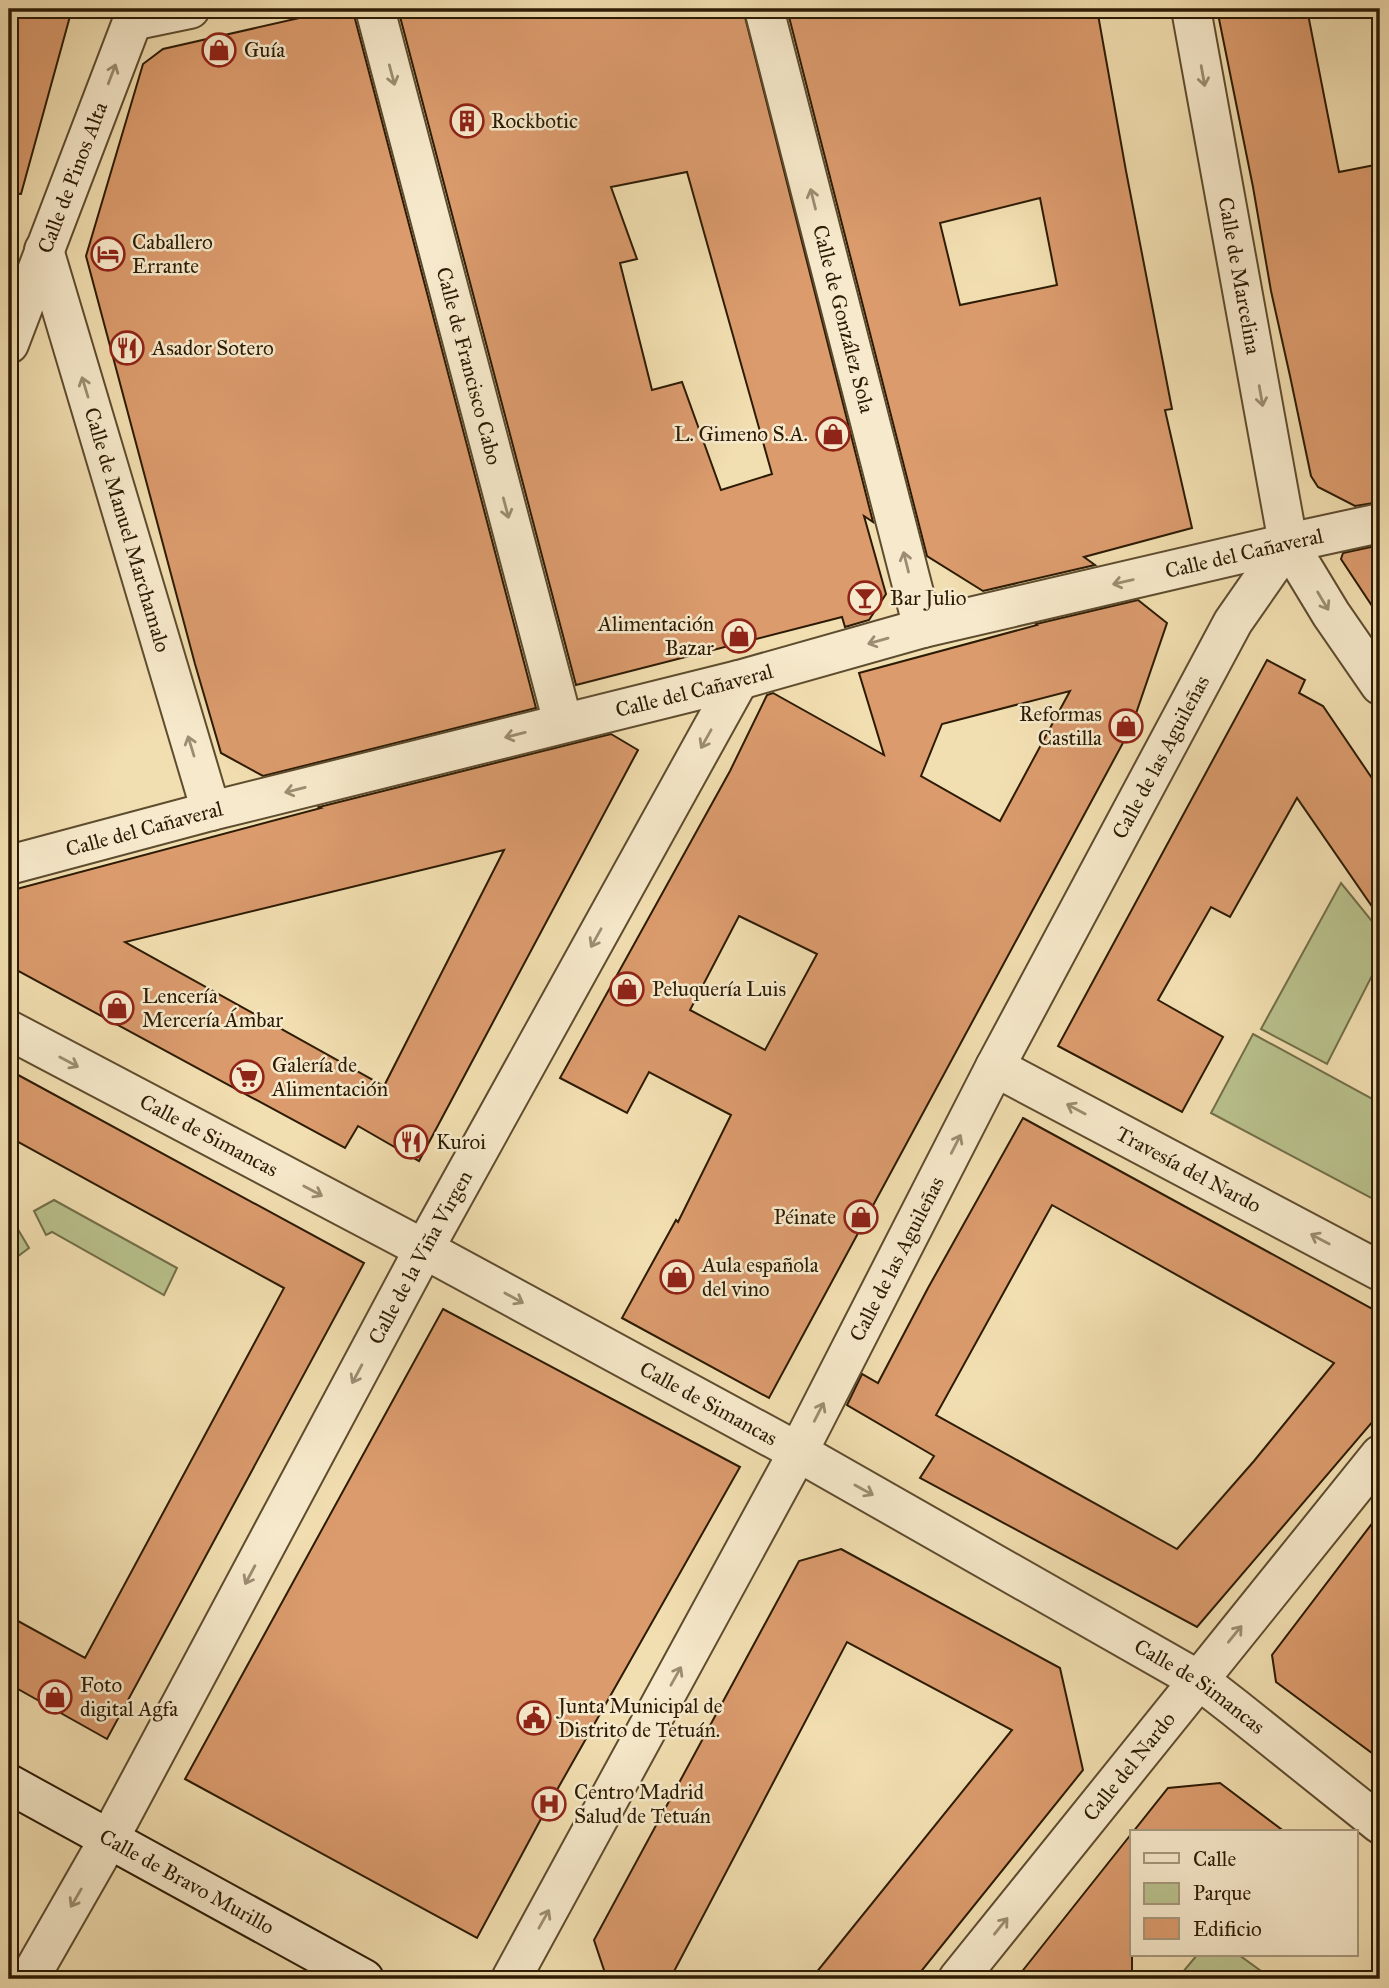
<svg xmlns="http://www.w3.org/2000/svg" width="1389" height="1988" font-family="'IM FELL Great Primer',serif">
	<rect width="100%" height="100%" fill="#f2dfb1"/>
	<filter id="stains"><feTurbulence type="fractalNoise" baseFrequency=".00286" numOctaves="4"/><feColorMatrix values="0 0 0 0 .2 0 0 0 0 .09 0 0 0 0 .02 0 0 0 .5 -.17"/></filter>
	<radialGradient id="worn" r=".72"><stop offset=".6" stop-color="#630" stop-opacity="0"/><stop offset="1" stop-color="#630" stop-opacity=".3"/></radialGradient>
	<!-- green -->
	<g fill="#b9c28d" stroke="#726e48" stroke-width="2">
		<path d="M1341 883 1380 931V960L1327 1064 1261 1029Z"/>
		<path d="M1253 1034 1380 1103V1190L1375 1200 1211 1113Z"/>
		<path d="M54 1200 177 1268 164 1295 52 1232 46 1235 34 1211Z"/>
		<path d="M13 1221 29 1248 13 1260 11 1342H9V1224Z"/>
		<path d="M1197 1955H1239L1272 1979H1177Z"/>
	</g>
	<!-- building -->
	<g fill="#db9b6d" stroke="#2c1b04" stroke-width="2" fill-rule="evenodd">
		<path d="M9 9H72L21 194 9 193Z"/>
		<path d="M339 9H354V15L536 708 263 776 221 753 195 664 86 256 143 64 163 49Z"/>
		<path d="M398 9H743L873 522 864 516 886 594 869 620 845 627 842 617 576 685ZM687 172 772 474 721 490 682 382 652 390 620 263 637 259 611 187Z"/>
		<path d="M787 9H1097L1126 171 1172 409 1165 410 1192 528 1084 557 1095 565 983 591 927 556ZM1040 198 1057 285 960 305 940 223Z"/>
		<path d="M1217 9H1307L1339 172 1380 164V502L1355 506 1318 487 1311 476 1290 376 1271 291 1253 187Z"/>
		<path d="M1380 545V618L1341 559 1343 553Z"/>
		<path d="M1138 600 1167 623 1131 728 769 1398 622 1318 676 1220 678 1222 731 1115 649 1072 627 1113 560 1078 730 771 767 695 773 693 884 755 859 673 1037 625 1036 624ZM1070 691 1000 821 921 776 942 724ZM739 916 817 954 765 1050 690 1010Z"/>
		<path d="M1267 660 1305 680 1299 693 1323 706 1380 790V918L1297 798 1230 917 1211 907 1158 1000 1223 1037 1182 1112 1058 1046Z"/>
		<path d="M611 734 638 750 419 1161 358 1126 345 1148 9 966V891L321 808 319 807ZM504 850 384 1086 125 942Z"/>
		<path d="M9 1070 364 1263 107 1739 9 1684V1616L85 1658 284 1288 9 1137Z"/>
		<path d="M1023 1118 1380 1313V1413L1197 1627 920 1478 934 1456 847 1405 862 1374 878 1383 928 1288ZM1052 1205 1334 1363 1254 1461 1177 1549 936 1415Z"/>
		<path d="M443 1309 740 1467 549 1804 477 1938 185 1779Z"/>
		<path d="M1380 1513V1759L1276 1682 1272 1655Z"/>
		<path d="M841 1549 1060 1668 1083 1770 915 1979H811L1012 1730 847 1642 670 1979H607L594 1940 799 1561Z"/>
		<path d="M1220 1783 1285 1832H1133L1168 1788Z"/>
		<path d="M1132 1833V1979H1016Z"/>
	</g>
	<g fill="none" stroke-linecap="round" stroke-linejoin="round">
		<defs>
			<g id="minor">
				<path id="s1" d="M375 9 563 723"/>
				<path id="s2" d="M764 9 923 628"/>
				<path id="s3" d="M1191 9 1288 543 1331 614 1380 685"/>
				<path d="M132 21 190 9"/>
				<path id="s4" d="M44 250 211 811"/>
				<path id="s5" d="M9 344 137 9"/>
				<path id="s6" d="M9 865 211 811 739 680 923 628 1288 543 1380 523"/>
				<path id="s7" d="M9 1030 424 1249 798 1452 1186 1673 1199 1680 1235 1708 1380 1824"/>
				<path id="s8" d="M995 1067 1380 1271"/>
				<path id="s9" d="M29 1979 109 1839 424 1249 739 680"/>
				<path id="s10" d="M511 1979 798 1452 995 1067 1233 622 1288 543"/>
				<path id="s11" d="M958 1979 1380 1455"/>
			</g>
			<g id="secondary">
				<path id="s12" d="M9 1784 364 1979"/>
			</g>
		</defs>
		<!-- minor casing -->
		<use href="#minor" stroke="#5e4c2f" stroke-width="42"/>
		<!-- secondary casing -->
		<use href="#secondary" stroke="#2c1b04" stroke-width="42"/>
		<!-- minor -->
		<use href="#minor" stroke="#f7eacc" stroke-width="38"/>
		<!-- secondary -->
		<use href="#secondary" stroke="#f7eacc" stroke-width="38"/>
	</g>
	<!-- one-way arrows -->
	<defs><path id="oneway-shaft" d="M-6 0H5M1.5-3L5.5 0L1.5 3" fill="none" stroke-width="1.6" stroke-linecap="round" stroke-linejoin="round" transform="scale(1.75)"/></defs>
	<g stroke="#9c8d72">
		<use href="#oneway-shaft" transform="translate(112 74) rotate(-69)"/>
		<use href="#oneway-shaft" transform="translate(392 75) rotate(75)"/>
		<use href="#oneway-shaft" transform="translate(1203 76) rotate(80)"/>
		<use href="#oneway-shaft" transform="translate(813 199) rotate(-104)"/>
		<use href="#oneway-shaft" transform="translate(85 387) rotate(-107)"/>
		<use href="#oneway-shaft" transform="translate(1261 396) rotate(80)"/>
		<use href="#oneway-shaft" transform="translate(506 508) rotate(75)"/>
		<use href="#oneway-shaft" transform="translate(906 562) rotate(-104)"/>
		<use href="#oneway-shaft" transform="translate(1123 582) rotate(167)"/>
		<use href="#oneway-shaft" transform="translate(1323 601) rotate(59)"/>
		<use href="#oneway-shaft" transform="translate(878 641) rotate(164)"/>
		<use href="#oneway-shaft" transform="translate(515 735) rotate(166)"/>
		<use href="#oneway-shaft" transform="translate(706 739) rotate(119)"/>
		<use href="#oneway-shaft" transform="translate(191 746) rotate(-107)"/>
		<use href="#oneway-shaft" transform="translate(295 790) rotate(166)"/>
		<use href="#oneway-shaft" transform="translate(596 938) rotate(119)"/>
		<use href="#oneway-shaft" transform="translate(69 1062) rotate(28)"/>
		<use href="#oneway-shaft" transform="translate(1076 1109) rotate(-152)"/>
		<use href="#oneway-shaft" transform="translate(956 1144) rotate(-63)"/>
		<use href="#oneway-shaft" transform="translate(313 1191) rotate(28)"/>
		<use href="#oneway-shaft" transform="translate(1320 1239) rotate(-152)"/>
		<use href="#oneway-shaft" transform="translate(514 1298) rotate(29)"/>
		<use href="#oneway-shaft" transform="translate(357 1374) rotate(118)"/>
		<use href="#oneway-shaft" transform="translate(819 1412) rotate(-63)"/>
		<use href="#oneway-shaft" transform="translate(864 1490) rotate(29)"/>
		<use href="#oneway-shaft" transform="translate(250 1575) rotate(118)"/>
		<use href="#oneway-shaft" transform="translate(1235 1634) rotate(-51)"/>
		<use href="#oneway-shaft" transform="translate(676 1676) rotate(-61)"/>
		<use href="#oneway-shaft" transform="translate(76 1898) rotate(120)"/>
		<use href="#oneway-shaft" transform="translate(544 1919) rotate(-61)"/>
		<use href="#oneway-shaft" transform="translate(1001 1926) rotate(-51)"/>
	</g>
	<!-- icons -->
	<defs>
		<symbol id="shop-ring" viewBox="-11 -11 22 22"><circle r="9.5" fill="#f7eacc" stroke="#8f2418" stroke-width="1.5"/><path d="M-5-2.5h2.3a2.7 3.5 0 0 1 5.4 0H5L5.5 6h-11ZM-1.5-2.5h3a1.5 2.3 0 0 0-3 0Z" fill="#8f2418"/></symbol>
		<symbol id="building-ring" viewBox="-11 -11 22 22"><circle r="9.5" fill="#f7eacc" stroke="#8f2418" stroke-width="1.5"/><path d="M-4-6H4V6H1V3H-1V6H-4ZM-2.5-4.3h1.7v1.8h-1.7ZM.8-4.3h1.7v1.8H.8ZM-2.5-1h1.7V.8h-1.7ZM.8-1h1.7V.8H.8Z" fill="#8f2418"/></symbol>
		<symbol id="hotel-ring" viewBox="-11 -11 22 22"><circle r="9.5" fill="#f7eacc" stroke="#8f2418" stroke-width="1.5"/><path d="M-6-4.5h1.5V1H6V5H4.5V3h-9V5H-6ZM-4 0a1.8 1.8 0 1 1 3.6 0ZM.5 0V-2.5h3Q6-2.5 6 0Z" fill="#8f2418"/></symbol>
		<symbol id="restaurant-ring" viewBox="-11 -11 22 22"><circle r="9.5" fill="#f7eacc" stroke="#8f2418" stroke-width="1.5"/><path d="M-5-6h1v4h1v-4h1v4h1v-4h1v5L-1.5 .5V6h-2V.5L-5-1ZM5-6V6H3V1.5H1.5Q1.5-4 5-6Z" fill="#8f2418"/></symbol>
		<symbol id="bar-ring" viewBox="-11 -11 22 22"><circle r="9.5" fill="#f7eacc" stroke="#8f2418" stroke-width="1.5"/><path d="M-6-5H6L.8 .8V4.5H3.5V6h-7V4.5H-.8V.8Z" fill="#8f2418"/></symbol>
		<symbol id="supermarket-ring" viewBox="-11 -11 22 22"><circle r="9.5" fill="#f7eacc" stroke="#8f2418" stroke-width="1.5"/><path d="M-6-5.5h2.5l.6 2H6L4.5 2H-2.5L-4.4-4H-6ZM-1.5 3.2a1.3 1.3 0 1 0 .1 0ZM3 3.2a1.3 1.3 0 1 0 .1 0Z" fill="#8f2418"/></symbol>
		<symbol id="civic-ring" viewBox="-11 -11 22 22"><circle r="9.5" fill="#f7eacc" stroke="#8f2418" stroke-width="1.5"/><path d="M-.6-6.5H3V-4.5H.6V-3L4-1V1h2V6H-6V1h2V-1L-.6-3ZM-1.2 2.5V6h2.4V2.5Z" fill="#8f2418"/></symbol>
		<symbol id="hospital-ring" viewBox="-11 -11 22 22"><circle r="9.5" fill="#f7eacc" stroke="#8f2418" stroke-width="1.5"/><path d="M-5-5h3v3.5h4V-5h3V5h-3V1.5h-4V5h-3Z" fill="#8f2418"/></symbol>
	</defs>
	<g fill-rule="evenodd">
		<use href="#shop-ring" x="200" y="31" width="38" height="38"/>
		<use href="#building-ring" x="448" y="102" width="38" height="38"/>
		<use href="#hotel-ring" x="89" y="235" width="38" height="38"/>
		<use href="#restaurant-ring" x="108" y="329" width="38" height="38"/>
		<use href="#shop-ring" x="814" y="415" width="38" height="38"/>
		<use href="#bar-ring" x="846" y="579" width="38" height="38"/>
		<use href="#shop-ring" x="720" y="617" width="38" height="38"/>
		<use href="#shop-ring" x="1107" y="707" width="38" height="38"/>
		<use href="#shop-ring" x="608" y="970" width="38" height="38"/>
		<use href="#shop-ring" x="98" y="989" width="38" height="38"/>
		<use href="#supermarket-ring" x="228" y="1058" width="38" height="38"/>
		<use href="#restaurant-ring" x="392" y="1123" width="38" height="38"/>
		<use href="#shop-ring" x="842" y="1198" width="38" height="38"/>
		<use href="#shop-ring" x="658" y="1258" width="38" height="38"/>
		<use href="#shop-ring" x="36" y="1678" width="38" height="38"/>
		<use href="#civic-ring" x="515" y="1699" width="38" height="38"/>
		<use href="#hospital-ring" x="530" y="1785" width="38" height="38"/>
	</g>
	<g text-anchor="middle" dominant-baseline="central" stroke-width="5" stroke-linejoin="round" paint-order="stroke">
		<!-- poi labels -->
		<g font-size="21" fill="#2c1b04" stroke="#f7eacc" text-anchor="start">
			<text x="244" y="50">Guía</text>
			<text x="491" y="121">Rockbotic</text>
			<text x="132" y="242">Caballero<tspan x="132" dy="24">Errante</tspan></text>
			<text x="152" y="348">Asador Sotero</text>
			<text x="808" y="434" text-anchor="end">L. Gimeno S.A.</text>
			<text x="890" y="598">Bar Julio</text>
			<text x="714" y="624" text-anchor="end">Alimentación<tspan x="714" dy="24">Bazar</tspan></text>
			<text x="1102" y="714" text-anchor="end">Reformas<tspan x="1102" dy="24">Castilla</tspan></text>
			<text x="652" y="989">Peluquería Luis</text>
			<text x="142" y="996">Lencería<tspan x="142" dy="24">Mercería Ámbar</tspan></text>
			<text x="272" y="1065">Galería de<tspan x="272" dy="24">Alimentación</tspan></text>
			<text x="436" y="1142">Kuroi</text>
			<text x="836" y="1217" text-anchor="end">Péinate</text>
			<text x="702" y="1265">Aula española<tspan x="702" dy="24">del vino</tspan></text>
			<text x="80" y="1685">Foto<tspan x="80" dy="24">digital Agfa</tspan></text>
			<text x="558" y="1706">Junta Municipal de<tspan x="558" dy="24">Distrito de Tetuán.</tspan></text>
			<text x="574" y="1792">Centro Madrid<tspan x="574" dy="24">Salud de Tetuán</tspan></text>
		</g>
		<!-- street labels -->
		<g font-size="21" fill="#2c1b04" stroke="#f7eacc">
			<text stroke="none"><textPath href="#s5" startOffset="178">Calle de Pinos Alta</textPath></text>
			<text stroke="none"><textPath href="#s3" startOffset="271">Calle de Marcelina</textPath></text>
			<text stroke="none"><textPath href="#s2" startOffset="320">Calle de González Sola</textPath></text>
			<text stroke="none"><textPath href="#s1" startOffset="369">Calle de Francisco Cabo</textPath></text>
			<text stroke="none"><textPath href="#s4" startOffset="292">Calle de Manuel Marchamalo</textPath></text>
			<text stroke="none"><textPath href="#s6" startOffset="1274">Calle del Cañaveral</textPath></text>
			<text stroke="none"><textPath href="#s6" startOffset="707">Calle del Cañaveral</textPath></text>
			<text stroke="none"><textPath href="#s10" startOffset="1384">Calle de las Aguileñas</textPath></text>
			<text stroke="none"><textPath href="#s6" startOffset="140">Calle del Cañaveral</textPath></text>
			<text stroke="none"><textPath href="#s7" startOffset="226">Calle de Simancas</textPath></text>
			<text stroke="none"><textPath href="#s8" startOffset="219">Travesía del Nardo</textPath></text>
			<text stroke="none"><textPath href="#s9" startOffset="821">Calle de la Viña Virgen</textPath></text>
			<text stroke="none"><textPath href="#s10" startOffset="817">Calle de las Aguileñas</textPath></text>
			<text stroke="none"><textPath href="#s7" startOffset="793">Calle de Simancas</textPath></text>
			<text stroke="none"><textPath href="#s7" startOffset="1360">Calle de Simancas</textPath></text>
			<text stroke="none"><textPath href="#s11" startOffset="273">Calle del Nardo</textPath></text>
			<text stroke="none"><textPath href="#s12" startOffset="203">Calle de Bravo Murillo</textPath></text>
		</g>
	</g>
	<!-- margin -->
	<rect width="1389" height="1988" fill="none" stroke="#f2dfb1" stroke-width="35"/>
	<rect x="10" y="10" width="1368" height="1967" fill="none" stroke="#2c1b04" stroke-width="3.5"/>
	<rect x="18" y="18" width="1354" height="1953" fill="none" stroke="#2c1b04" stroke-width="2"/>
	<!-- legend -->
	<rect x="1130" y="1830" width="228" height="126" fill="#f7eacc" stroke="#a6977c" stroke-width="2"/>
	<rect x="1144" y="1853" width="35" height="10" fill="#f7eacc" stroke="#a6977c" stroke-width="2"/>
	<text x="1193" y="1866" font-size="21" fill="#2c1b04">Calle</text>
	<rect x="1144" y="1883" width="35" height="21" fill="#b9c28d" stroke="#a6977c" stroke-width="2"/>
	<text x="1193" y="1900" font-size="21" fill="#2c1b04">Parque</text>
	<rect x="1144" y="1918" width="35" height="21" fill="#db9b6d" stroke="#a6977c" stroke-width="2"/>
	<text x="1193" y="1936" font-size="21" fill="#2c1b04">Edificio</text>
	<rect width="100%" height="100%" filter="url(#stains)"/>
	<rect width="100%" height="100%" fill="url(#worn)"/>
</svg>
